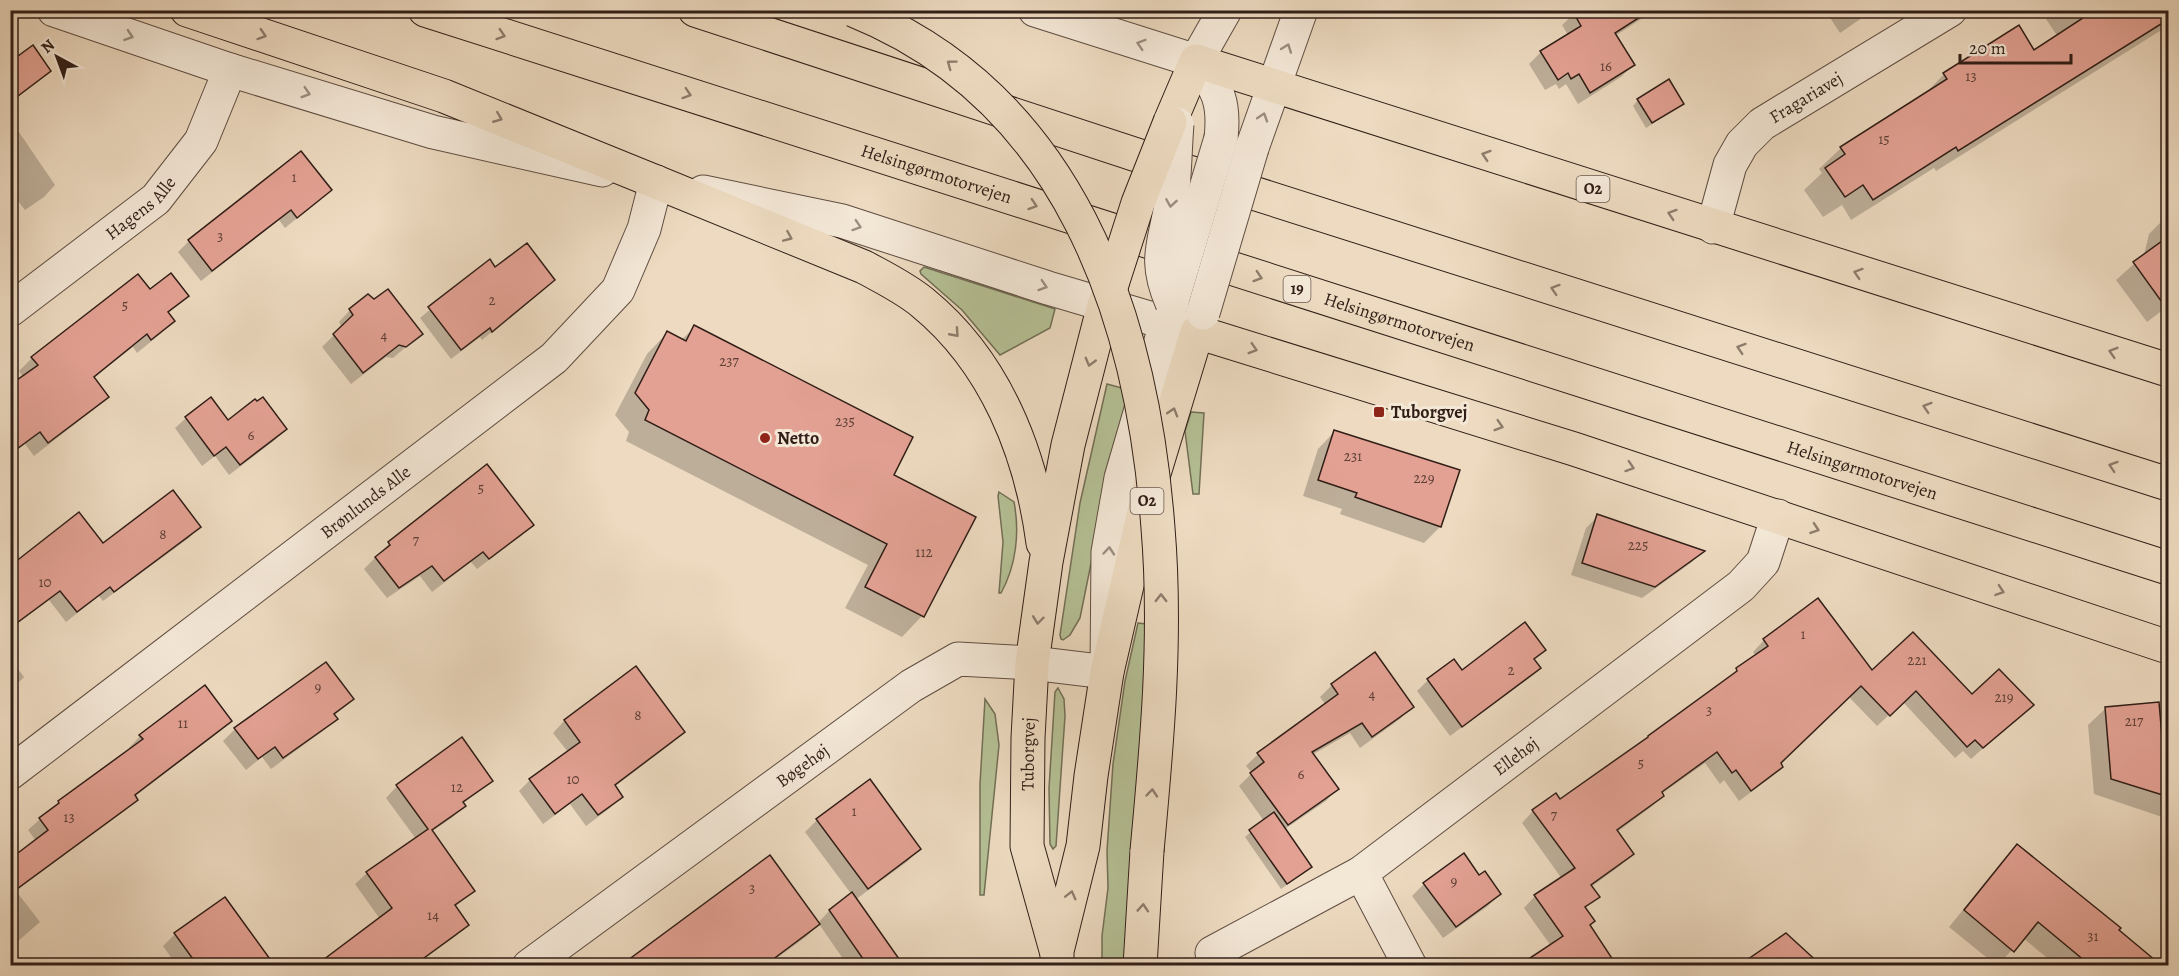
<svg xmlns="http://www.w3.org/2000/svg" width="2179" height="976" font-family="Alegreya,serif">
	<rect width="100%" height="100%" fill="#eddac0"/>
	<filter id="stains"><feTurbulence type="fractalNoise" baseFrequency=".00333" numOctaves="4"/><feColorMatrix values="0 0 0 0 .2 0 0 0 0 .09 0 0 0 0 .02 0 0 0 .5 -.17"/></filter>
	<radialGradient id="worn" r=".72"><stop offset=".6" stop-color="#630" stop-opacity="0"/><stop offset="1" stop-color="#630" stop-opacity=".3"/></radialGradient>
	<!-- green -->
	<g fill="#b5c095" stroke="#726f56" stroke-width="1.5">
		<path d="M924 267 1055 309 1050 328 1000 355 962 310 921 274 920 271Z"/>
		<path d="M1107 384 1133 391 1098 529 1080 618 1070 635 1063 640 1061 639 1060 635 1080 503Z"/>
		<path d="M1191 412 1204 413 1199 494H1193L1185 431Z"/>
		<path d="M999 492 1014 502C1020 533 1016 566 1001 593H999L1003 542 998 496Z"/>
		<path d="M1138 623 1146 624 1147 653 1124 965 1102 966V936L1108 888 1107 851 1113 764 1125 681Z"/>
		<path d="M1058 688 1064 699 1065 716 1056 846 1053 849 1050 844 1049 788 1055 692Z"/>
		<path d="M985 699 995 714 999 745 984 895H980V784Z"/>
	</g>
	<!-- shadow -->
	<g fill="#0003">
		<path d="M1578 10H1655L1615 36 1633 65 1621 77 1578 104 1566 84 1559 89 1556 84 1545 90 1529 64 1541 52 1568 35 1562 25Z"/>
		<path d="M1825 10H1871L1872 11 1840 33Z"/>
		<path d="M2054 10H2168V26L1936 171 1934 168 1851 220 1842 205 1823 217 1804 190 1822 173 1819 169 1841 148 1923 96 1944 74 2034 52 2058 37 2046 19Z"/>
		<path d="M10 63 49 71 10 103Z"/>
		<path d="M1638 100 1682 104 1646 128 1633 106Z"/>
		<path d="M10 119 55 185 44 197 25 210 10 191Z"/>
		<path d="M319 200 285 228 279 220 201 281 178 252 189 241Z"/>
		<path d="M2168 215V306L2147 322 2116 280 2144 255 2149 234Z"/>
		<path d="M489 261 495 269 544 289 482 340 480 337 451 359 420 318Z"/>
		<path d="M149 291 187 296 167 314 173 321 159 335 137 353 133 347 93 378 107 396 93 410 34 456 25 444 10 455V387L23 377 19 371 32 358Z"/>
		<path d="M350 310 421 334 393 358 386 357 351 384 322 347 342 327 339 322Z"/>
		<path d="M695 327 892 476 973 518 922 616 902 637 845 608 868 565 626 441 629 432 615 415 647 354 667 333 681 340Z"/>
		<path d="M186 418 227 422 285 429 275 440 229 475 215 456 202 466 175 428Z"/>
		<path d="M1334 432 1440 527 1424 543 1340 514 1342 509 1303 496 1318 449Z"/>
		<path d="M1598 516 1702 551 1692 562 1642 598 1571 575 1586 528Z"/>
		<path d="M532 525 521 536 477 569 471 562 432 592 420 576 387 598 364 569 389 544Z"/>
		<path d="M199 527 189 538 103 601 99 596 66 622 49 600 10 629V568L102 545Z"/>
		<path d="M1764 640 1872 672 1972 697 2020 716 1971 759 1963 751 1955 758 1903 702 1877 726 1848 696 1779 763 1781 767 1770 778 1739 801 1724 780 1720 784 1705 763 1661 794 1662 796 1651 807 1617 832 1632 853 1621 865 1591 887 1598 897 1584 909 1593 921 1551 946 1524 908 1535 896 1562 879 1522 823 1533 811 1560 801 1724 682 1737 670 1756 656 1753 652Z"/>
		<path d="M1544 649 1533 660 1539 668 1528 678 1450 736 1417 691 1428 680Z"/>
		<path d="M1374 654 1412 707 1400 719 1360 748 1350 733 1312 755 1337 789 1326 801 1285 829 1305 872 1281 889 1245 837 1264 821 1239 786 1252 773 1246 766 1258 754 1326 705 1320 697 1332 685Z"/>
		<path d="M10 659 24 677 10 691Z"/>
		<path d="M636 668 683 732 672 743 614 787 621 796 610 808 586 826 570 804 543 824 519 791 530 780 568 752 553 733 564 721Z"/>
		<path d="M352 699 334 716 336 719 324 730 271 769 262 757 246 770 223 741 235 729Z"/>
		<path d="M2106 708 2168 741V819L2094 794 2088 725Z"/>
		<path d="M230 721 219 732 134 797 136 800 124 811 16 891 40 922 10 948V861L36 841 28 830 59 802 131 750 129 748 140 736Z"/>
		<path d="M491 780 463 804 464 806 453 817 431 832 473 891 455 907 467 924 456 936 419 962 380 919 355 884 367 873 416 839 386 798 397 786Z"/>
		<path d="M817 820 919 849 908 861 855 900 901 964 908 959 913 966H848L819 924 807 936 766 966H623L818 923 829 911 852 895 805 832Z"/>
		<path d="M2017 846 2117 931 2159 966H2057L2023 938 1997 966 1949 927 2002 862Z"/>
		<path d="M1479 877 1499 894 1488 906 1443 938 1412 896 1424 884Z"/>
		<path d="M175 934 259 966H177L163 946Z"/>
	</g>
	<!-- building -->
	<g fill="#e3a193" stroke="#301e17" stroke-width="1.5">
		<path d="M1572 10H1651L1615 33 1635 65 1590 93 1579 74 1571 79 1568 73 1558 80 1540 51 1581 26Z"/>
		<path d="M2095 10H2169V19L1958 151 1956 147 1873 200 1863 185 1845 197 1825 168 1845 154 1840 147 1947 79 1943 73 2019 25 2034 50Z"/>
		<path d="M33 45 51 71 10 102V62Z"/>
		<path d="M1669 79 1684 104 1652 123 1637 99Z"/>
		<path d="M301 151 332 190 297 218 291 210 212 271 188 240Z"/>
		<path d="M2169 236V312L2133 262Z"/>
		<path d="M527 243 555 280 492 332 490 328 461 350 428 307 490 259 495 267Z"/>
		<path d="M171 273 189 296 168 312 175 321 151 340 147 334 94 377 109 397 48 443 40 432 10 454V385L38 365 31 357 138 274 150 289Z"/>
		<path d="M388 289 423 334 406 347 399 345 363 373 333 334 353 315 349 309 368 294 374 299Z"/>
		<path d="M694 325 913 437 894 475 976 517 924 617 865 587 887 544 645 420 649 410 635 393 667 331 686 341Z"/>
		<path d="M211 397 228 420 255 399 257 401 263 397 287 429 240 465 226 447 214 456 185 417Z"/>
		<path d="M1334 430 1460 470 1441 527 1355 497 1357 493 1318 480Z"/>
		<path d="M487 464 534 525 489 559 483 552 444 581 432 566 399 588 375 557 390 545 388 542Z"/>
		<path d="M173 490 201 527 114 592 110 587 77 612 60 591 10 628V566L79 512 103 543Z"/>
		<path d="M1597 514 1705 551 1655 587 1582 563Z"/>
		<path d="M1818 598 1872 670 1913 632 1972 694 1999 669 2034 705 1983 748 1975 740 1967 747 1916 691 1890 716 1861 686 1781 763 1783 767 1751 791 1736 770 1732 773 1717 752 1662 792 1664 796 1617 830 1634 854 1591 885 1600 897 1585 907 1595 921 1590 925 1617 966H1518L1563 936 1534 895 1575 868 1532 810 1556 793 1560 799 1648 737V736L1737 671 1736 668 1768 646 1763 639Z"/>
		<path d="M1525 622 1546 650 1534 659 1541 668 1462 727 1427 679 1454 659 1462 670Z"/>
		<path d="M1375 652 1414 707 1372 737 1362 723 1312 752 1339 789 1288 825 1250 773 1264 762 1257 753 1338 694 1331 684Z"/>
		<path d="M326 662 354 699 334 714 338 719 283 758 275 747 258 759 234 728Z"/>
		<path d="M636 666 685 732 615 785 623 797 598 815 582 794 555 814 529 779 580 742 564 720Z"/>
		<path d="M205 685 232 721 135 795 138 800 10 894V859L48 830 39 818 59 803 58 801 143 739 139 735Z"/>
		<path d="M2159 702 2162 737 2169 740V797L2111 779 2105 707Z"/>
		<path d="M462 737 493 781 463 802 466 806 432 830 475 891 455 905 469 925 413 966H315L392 908 366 872 428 829 396 785Z"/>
		<path d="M870 779 921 849 868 889 816 819Z"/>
		<path d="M1274 812 1312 867 1287 884 1249 830Z"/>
		<path d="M2017 844 2121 928 2119 930 2162 966H2091L2038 922 2014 952 1964 910Z"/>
		<path d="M1464 853 1479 875 1485 871 1501 894 1456 927 1423 883Z"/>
		<path d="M770 855 820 924 764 966H620Z"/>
		<path d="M852 892 904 966H868L829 910Z"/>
		<path d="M225 897 275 966H198L174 933Z"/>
		<path d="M1786 933 1822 966H1738Z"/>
	</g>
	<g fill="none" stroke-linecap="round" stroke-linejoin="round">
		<defs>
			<g id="minor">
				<path d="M54 10 230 70 433 132 602 170"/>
				<path d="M1035 10 1196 61C1218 87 1225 103 1221 138"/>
				<path d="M1196 61 1225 10"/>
				<path d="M1252 148 1301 10"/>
				<path d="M703 192 842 221 1048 288 1197 332"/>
				<path id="s1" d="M1713 227 1730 165 1742 144 1762 124 1950 10"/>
				<path id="s2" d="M10 310 156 199 201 141 230 70"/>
				<path id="s3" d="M10 773 554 358 618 290 644 229 656 182"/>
				<path d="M1361 873 1410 966"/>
				<path id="s4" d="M1212 953 1361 873 1741 586 1763 562 1778 516"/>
				<path id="s5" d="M529 966 911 686 958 659 1032 663 1107 672 1108 552 1121 478 1172 303"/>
			</g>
			<g id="major">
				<path d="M1170 122 1196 61 2168 370"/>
				<path d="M656 182 864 267C884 278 905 288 923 303 995 362 1031 452 1043 543"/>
				<path id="s6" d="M1056 950 1027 846 1028 738 1032 663 1046 562 1068 445 1104 305 1112 284"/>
				<path d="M1057 966V951L1083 846 1091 776 1107 672 1149 490 1197 332 1574 449 2168 647"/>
			</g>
			<g id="highway">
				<path d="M187 10 444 96 656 182"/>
				<path id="s7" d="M425 10 2168 568"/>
				<path d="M695 10 1225 184 2168 484"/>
				<path d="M1140 966 1147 851"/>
			</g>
		</defs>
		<!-- minor casing -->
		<use href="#minor" stroke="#5f4d41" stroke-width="35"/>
		<!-- major casing -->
		<use href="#major" stroke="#301e17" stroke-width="35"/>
		<!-- highway casing -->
		<use href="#highway" stroke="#301e17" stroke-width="35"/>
		<!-- minor -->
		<use href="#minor" stroke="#f3e7d6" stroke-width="33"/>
		<!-- major -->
		<use href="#major" stroke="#eddac0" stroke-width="33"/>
		<!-- highway -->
		<use href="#highway" stroke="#eddac0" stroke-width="33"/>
		<defs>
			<g id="minor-bridge">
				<path d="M1172 301 1221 138"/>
				<path d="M1172 303C1152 257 1166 243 1172 198 1175 174 1175 148 1177 124"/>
				<path d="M1203 313 1252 148"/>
			</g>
			<path id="major-bridge" d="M1112 284 1138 203 1170 122"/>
			<path id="highway-bridge" d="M853 10C1069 97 1142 314 1158 528 1167 636 1157 744 1147 851"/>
		</defs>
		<!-- minor-bridge casing -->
		<use href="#minor-bridge" stroke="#5f4d41" stroke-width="35" stroke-linecap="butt"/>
		<!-- major-bridge casing -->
		<use href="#major-bridge" stroke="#301e17" stroke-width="35" stroke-linecap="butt"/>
		<!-- highway-bridge casing -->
		<use href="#highway-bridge" stroke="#301e17" stroke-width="35" stroke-linecap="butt"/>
		<!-- minor-bridge -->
		<use href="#minor-bridge" stroke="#f3e7d6" stroke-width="33"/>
		<!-- major-bridge -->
		<use href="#major-bridge" stroke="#eddac0" stroke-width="33"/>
		<!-- highway-bridge -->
		<use href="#highway-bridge" stroke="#eddac0" stroke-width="33"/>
	</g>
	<!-- one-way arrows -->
	<defs><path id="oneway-chevron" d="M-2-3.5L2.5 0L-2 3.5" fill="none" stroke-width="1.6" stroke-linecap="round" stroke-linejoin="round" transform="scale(1.5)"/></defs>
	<g stroke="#8e7c6c">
		<use href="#oneway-chevron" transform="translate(262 35) rotate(18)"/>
		<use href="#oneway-chevron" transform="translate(501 35) rotate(18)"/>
		<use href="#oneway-chevron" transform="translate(951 64) rotate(-143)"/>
		<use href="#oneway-chevron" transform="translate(687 94) rotate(18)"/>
		<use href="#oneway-chevron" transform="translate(498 118) rotate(22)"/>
		<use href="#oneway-chevron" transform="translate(1486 155) rotate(-162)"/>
		<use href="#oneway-chevron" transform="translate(1033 205) rotate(18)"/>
		<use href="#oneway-chevron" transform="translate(1672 214) rotate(-162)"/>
		<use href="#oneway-chevron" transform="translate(788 237) rotate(23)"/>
		<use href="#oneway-chevron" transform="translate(1858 273) rotate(-162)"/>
		<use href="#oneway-chevron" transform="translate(1258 277) rotate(18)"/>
		<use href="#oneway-chevron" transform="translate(1555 289) rotate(-162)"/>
		<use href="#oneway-chevron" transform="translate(955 333) rotate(48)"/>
		<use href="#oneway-chevron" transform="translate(1741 348) rotate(-162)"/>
		<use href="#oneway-chevron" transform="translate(1253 349) rotate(17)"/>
		<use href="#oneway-chevron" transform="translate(2113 352) rotate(-163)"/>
		<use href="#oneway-chevron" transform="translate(1090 362) rotate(105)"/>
		<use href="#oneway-chevron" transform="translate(1927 407) rotate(-162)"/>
		<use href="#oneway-chevron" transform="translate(1173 412) rotate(-73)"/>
		<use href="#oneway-chevron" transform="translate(1499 426) rotate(17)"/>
		<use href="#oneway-chevron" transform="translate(2113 466) rotate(-162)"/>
		<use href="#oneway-chevron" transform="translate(1630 467) rotate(18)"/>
		<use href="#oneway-chevron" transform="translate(1815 529) rotate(19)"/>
		<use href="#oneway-chevron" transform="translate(2000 591) rotate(19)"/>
		<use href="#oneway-chevron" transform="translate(1161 598) rotate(-90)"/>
		<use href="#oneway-chevron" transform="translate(1038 620) rotate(97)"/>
		<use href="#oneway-chevron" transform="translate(1152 793) rotate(-85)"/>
		<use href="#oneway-chevron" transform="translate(1071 895) rotate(-76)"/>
		<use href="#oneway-chevron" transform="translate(1143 908) rotate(-86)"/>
	</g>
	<g stroke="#9b8d80">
		<use href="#oneway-chevron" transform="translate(129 36) rotate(19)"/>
		<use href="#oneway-chevron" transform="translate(1141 44) rotate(-162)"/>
		<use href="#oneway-chevron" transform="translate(1287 48) rotate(-70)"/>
		<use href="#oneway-chevron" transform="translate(306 93) rotate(17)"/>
		<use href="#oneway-chevron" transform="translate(1263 117) rotate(-72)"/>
		<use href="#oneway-chevron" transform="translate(1171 203) rotate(99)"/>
		<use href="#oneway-chevron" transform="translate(857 226) rotate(18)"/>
		<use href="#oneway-chevron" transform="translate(1043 286) rotate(18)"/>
		<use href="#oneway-chevron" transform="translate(1109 551) rotate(-85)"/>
	</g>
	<!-- markers -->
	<g fill="#8f2418" stroke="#f3e7d6" stroke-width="2">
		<rect x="1373" y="406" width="12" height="12" rx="3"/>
		<circle cx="765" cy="438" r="6"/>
	</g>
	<g text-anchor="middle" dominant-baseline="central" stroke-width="6" stroke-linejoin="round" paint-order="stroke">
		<!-- number labels -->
		<g font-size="15" fill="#5d3f36">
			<text x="1606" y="66">16</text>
			<text x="1971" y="76">13</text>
			<text x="1884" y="139">15</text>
			<text x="294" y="177">1</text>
			<text x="220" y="236">3</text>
			<text x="492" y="300">2</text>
			<text x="125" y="305">5</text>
			<text x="384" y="335">4</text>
			<text x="729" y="361">237</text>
			<text x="845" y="421">235</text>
			<text x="251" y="435">6</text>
			<text x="1353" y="456">231</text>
			<text x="1424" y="478">229</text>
			<text x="481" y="488">5</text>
			<text x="163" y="534">8</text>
			<text x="416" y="540">7</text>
			<text x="1638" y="545">225</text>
			<text x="924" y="552">112</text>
			<text x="45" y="582">10</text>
			<text x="1803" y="634">1</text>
			<text x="1917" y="660">221</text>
			<text x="1511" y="670">2</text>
			<text x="318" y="687">9</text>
			<text x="1372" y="694">4</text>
			<text x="2004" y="697">219</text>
			<text x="1709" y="710">3</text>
			<text x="638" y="715">8</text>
			<text x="2134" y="721">217</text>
			<text x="183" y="723">11</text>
			<text x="1641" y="763">5</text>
			<text x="1301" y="774">6</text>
			<text x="573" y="779">10</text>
			<text x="457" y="787">12</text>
			<text x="854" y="811">1</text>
			<text x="1554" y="815">7</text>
			<text x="69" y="817">13</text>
			<text x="1454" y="881">9</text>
			<text x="752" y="888">3</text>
			<text x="433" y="915">14</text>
			<text x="2093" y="936">31</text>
		</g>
		<!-- shield labels -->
		<g fill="#f3e7d6" stroke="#6a5a50" stroke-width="1.5">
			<rect x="1576.5" y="176" width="33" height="26" rx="4.5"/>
			<rect x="1283.5" y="276" width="27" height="26" rx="4.5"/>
			<rect x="1130.5" y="488" width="33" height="26" rx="4.5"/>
		</g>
		<g font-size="16" font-weight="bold" fill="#301e17">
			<text x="1593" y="189">O2</text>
			<text x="1297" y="289">19</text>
			<text x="1147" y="501">O2</text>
		</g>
		<!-- street labels -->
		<g font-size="18" fill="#301e17" stroke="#f3e7d6">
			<text stroke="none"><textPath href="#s1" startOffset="168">Fragariavej</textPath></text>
			<text stroke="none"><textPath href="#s7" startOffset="537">Helsingørmotorvejen</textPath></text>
			<text stroke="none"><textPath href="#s2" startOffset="166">Hagens Alle</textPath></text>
			<text stroke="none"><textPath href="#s7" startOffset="1023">Helsingørmotorvejen</textPath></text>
			<text stroke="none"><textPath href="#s7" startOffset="1509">Helsingørmotorvejen</textPath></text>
			<text stroke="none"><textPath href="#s3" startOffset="447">Brønlunds Alle</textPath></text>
			<text stroke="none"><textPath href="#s6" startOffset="200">Tuborgvej</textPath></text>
			<text stroke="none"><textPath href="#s4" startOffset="363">Ellehøj</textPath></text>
			<text stroke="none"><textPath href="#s5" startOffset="339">Bøgehøj</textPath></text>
		</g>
		<!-- poi labels -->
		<g font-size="18" font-weight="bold" fill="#301e17" stroke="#f3e7d6" text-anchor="start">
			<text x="1391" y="412">Tuborgvej</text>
			<text x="777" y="438">Netto</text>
		</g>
	</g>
	<!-- margin -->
	<rect width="2179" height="976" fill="none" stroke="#eddac0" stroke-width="36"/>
	<rect x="12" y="12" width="2155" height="952" fill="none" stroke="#301e17" stroke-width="3"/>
	<rect x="18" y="18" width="2143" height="940" fill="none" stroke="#301e17" stroke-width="1.5"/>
	<!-- north arrow -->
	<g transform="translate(57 57) rotate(319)" stroke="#f3e7d6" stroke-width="4.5" paint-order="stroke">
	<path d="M0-4.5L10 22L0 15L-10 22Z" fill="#301e17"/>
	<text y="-9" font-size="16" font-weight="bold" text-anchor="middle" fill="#301e17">N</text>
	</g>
	<!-- scale -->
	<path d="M1960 54v9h111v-9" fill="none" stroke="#301e17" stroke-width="3"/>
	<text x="1969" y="54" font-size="18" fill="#301e17" stroke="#f3e7d6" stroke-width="4.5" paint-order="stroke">20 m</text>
	<rect width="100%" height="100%" filter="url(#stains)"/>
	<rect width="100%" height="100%" fill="url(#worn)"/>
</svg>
